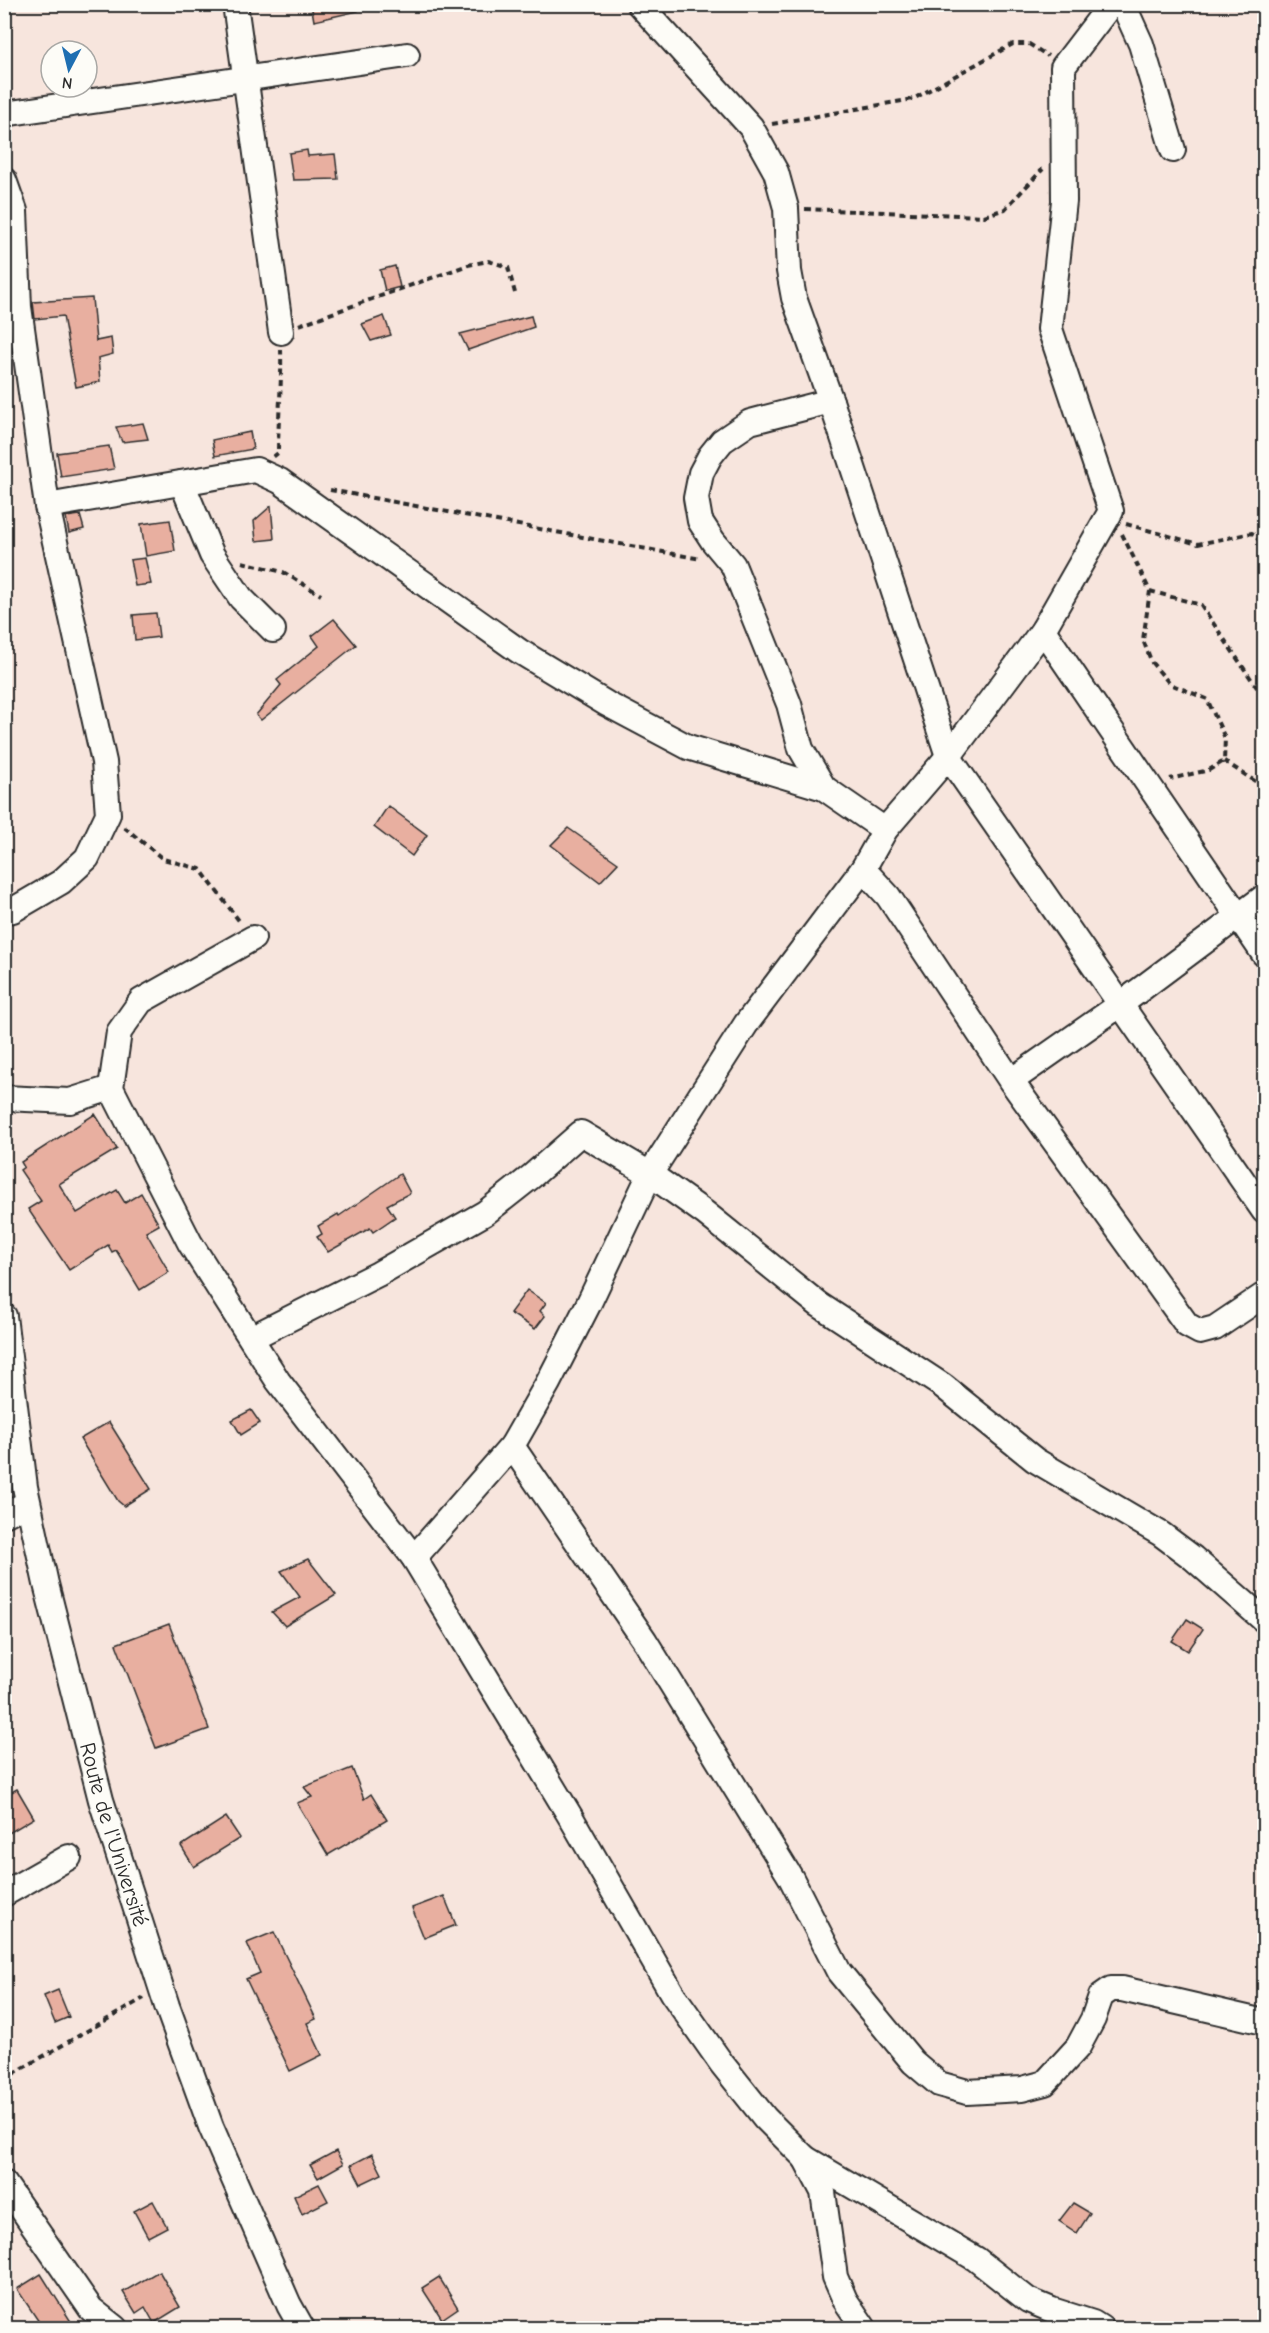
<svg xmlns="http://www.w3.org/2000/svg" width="1269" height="2333" font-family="'Comic Neue',sans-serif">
	<rect width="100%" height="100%" fill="#f7e5dd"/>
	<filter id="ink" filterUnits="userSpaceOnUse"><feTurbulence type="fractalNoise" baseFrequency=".0167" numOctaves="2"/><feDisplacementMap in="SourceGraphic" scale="12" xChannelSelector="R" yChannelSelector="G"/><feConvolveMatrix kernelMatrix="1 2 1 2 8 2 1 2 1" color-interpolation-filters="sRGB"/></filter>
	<g filter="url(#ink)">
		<!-- building -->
		<g fill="#e8afa0" stroke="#2b2b2b" stroke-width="1.5">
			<path d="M311 4H358V11L314 21Z"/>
			<path d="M307 150 308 156 335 154 338 179 293 180 289 153Z"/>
			<path d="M395 266 400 287 385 291 380 270Z"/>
			<path d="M92 298 96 341 111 338 113 354 98 358 100 382 76 387 63 316 35 319 33 302Z"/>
			<path d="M384 316 391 335 371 341 362 324Z"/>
			<path d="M531 316 534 327 468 350 460 334Z"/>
			<path d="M143 423 148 439 122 442 116 427Z"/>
			<path d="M250 432 253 449 215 456 212 440Z"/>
			<path d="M109 446 114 469 61 477 57 453Z"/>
			<path d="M271 506 274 539 256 541 254 521Z"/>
			<path d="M80 515 84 529 69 533 66 517Z"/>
			<path d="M170 520 175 551 146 556 141 524Z"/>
			<path d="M145 558 151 584 135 586 130 560Z"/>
			<path d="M156 613 159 637 135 640 133 615Z"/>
			<path d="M334 619 356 645 261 720 256 715 281 685 277 680 319 646 312 636Z"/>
			<path d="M388 806 427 835 412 856 374 827Z"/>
			<path d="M568 828 618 863 600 882 551 845Z"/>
			<path d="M95 1114 117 1149 59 1184 77 1213 117 1190 125 1203 141 1193 159 1225 146 1232 169 1272 140 1290 116 1250 112 1252 108 1245 69 1270 28 1209 41 1201 20 1170 24 1167 21 1162Z"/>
			<path d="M400 1174 410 1193 387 1205 395 1217 373 1232 370 1228 328 1252 317 1237 322 1234 318 1226 338 1214 339 1216Z"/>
			<path d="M527 1290 546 1303 540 1311 545 1316 535 1329 510 1313Z"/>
			<path d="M251 1410 260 1423 241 1435 232 1420Z"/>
			<path d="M109 1422 151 1489 124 1506 118 1501 80 1439Z"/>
			<path d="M308 1559 336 1595 285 1626 272 1612 300 1597 281 1571Z"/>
			<path d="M1187 1619 1203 1629 1188 1651 1172 1641Z"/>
			<path d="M169 1624 209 1729 156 1748 116 1644Z"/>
			<path d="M352 1768 364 1799 371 1794 387 1820 328 1855 297 1803 312 1797 304 1787Z"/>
			<path d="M17 1789 34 1818 4 1836V1796Z"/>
			<path d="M226 1817 240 1838 194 1867 181 1846Z"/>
			<path d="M444 1896 456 1925 424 1938 412 1908Z"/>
			<path d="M274 1932 316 2019 307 2023 322 2055 290 2071 246 1979 260 1973 247 1943Z"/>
			<path d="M58 1990 69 2017 55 2023 44 1996Z"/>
			<path d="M336 2151 343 2164 318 2178 310 2165Z"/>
			<path d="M372 2154 382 2174 361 2184 351 2165Z"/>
			<path d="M319 2184 328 2201 302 2214 294 2196Z"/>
			<path d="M153 2201 167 2227 148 2237 134 2211Z"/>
			<path d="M1073 2203 1090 2213 1077 2233 1059 2221Z"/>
			<path d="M159 2271 180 2307 154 2323 145 2307 136 2313 123 2292Z"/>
			<path d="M41 2274 75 2328H43L17 2289Z"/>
			<path d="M439 2277 458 2308 442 2319 422 2288Z"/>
		</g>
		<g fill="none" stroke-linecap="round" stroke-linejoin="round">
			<defs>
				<g id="minor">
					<path d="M235 4 281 332"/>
					<path d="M639 4 751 127 776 172 786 208 789 271 794 298 831 401 948 756 1264 1211"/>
					<path d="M1123 4 1141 44 1173 150"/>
					<path d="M4 114 407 55"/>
					<path d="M4 180 15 211 19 307 47 506 104 762 108 814 87 858 61 882 13 910 4 911"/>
					<path d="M182 483 212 555 241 598 273 630"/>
					<path d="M47 506 256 470 280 481 519 651 607 704 688 747 824 788 885 830"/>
					<path d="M1043 630 1264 954"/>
					<path d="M824 788 801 749 789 704 733 565 713 541 700 521 696 498 701 473 710 456 722 441 750 422 831 401"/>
					<path d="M863 869 888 896 1011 1081 1187 1325 1200 1332 1215 1328 1264 1295"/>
					<path d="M253 938 141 1001 119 1032 111 1088 190 1243 278 1381 414 1558 573 1821 672 1993 722 2064 765 2118 805 2158 976 2259 1028 2300 1052 2310 1093 2323 1101 2328"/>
					<path d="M1011 1081 1121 1004 1264 897"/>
					<path d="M4 1098 70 1101 111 1088"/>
					<path id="s1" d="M4 1316 25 1487 46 1584 101 1800 167 2006 211 2127 289 2305 302 2328"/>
					<path d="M251 1338 378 1274 485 1213 532 1176 581 1133 650 1174 705 1213 818 1304 943 1386 1035 1460 1161 1534 1193 1558 1264 1620"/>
					<path d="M512 1446 645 1641 791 1878 839 1972 913 2062 939 2084 967 2092 1022 2089 1045 2083 1078 2047 1093 2019 1101 1996 1111 1989H1122L1264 2022"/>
					<path d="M4 1515 28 1503"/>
					<path d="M414 1558 512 1446 548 1383 588 1305 650 1174 746 1024 863 869 885 830 952 752 1043 630 1111 511 1050 329 1064 201 1063 67 1105 12 1108 4"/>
					<path d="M4 1894 69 1857"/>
					<path d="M805 2158 823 2192 835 2277 845 2300 864 2328"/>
					<path d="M4 2183 91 2309 115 2328"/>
				</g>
			</defs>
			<!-- minor casing -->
			<use href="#minor" stroke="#2b2b2b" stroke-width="28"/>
			<!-- path -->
			<g stroke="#2b2b2b" stroke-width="4" stroke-dasharray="6 4.5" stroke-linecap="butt">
				<path d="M772 124 913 99 1013 44H1029L1048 56"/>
				<path d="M805 209 984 216 1005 209 1043 169"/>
				<path d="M299 325 468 265 488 261 508 267 515 293"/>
				<path d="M273 457 278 453C278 419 282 385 281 350"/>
				<path d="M330 490 701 559"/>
				<path d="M1126 524 1198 544 1252 533 1264 545"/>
				<path d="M1122 534 1150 591 1143 640 1152 663 1170 684 1207 699 1225 738 1224 761 1209 770 1170 779"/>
				<path d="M242 562 283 572 321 595"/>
				<path d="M1150 591 1201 605 1264 698"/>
				<path d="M1224 761 1264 787"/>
				<path d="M124 827 163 859 200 869 240 922"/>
				<path d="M4 2079 144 1998"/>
			</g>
			<!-- minor -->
			<use href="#minor" stroke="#fdfcf7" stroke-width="24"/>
		</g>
	</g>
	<g text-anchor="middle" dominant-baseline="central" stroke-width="6" stroke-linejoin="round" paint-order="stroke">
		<!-- street labels -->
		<g font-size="22" fill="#2b2b2b" stroke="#fdfcf7">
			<text stroke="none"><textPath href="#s1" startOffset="531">Route de l'Université</textPath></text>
		</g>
	</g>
	<!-- margin -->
	<rect width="1269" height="2333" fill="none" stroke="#fdfcf7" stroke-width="24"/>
	<rect x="12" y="12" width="1245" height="2309" fill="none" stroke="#2b2b2b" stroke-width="2" filter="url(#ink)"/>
	<!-- north arrow -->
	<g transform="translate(69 69) rotate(187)"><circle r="28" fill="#fdfcf7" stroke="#a9a8a5" stroke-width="1.5"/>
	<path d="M0-4.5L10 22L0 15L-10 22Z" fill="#1f6fb2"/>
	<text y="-9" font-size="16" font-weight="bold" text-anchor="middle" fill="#2b2b2b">N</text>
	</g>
</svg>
